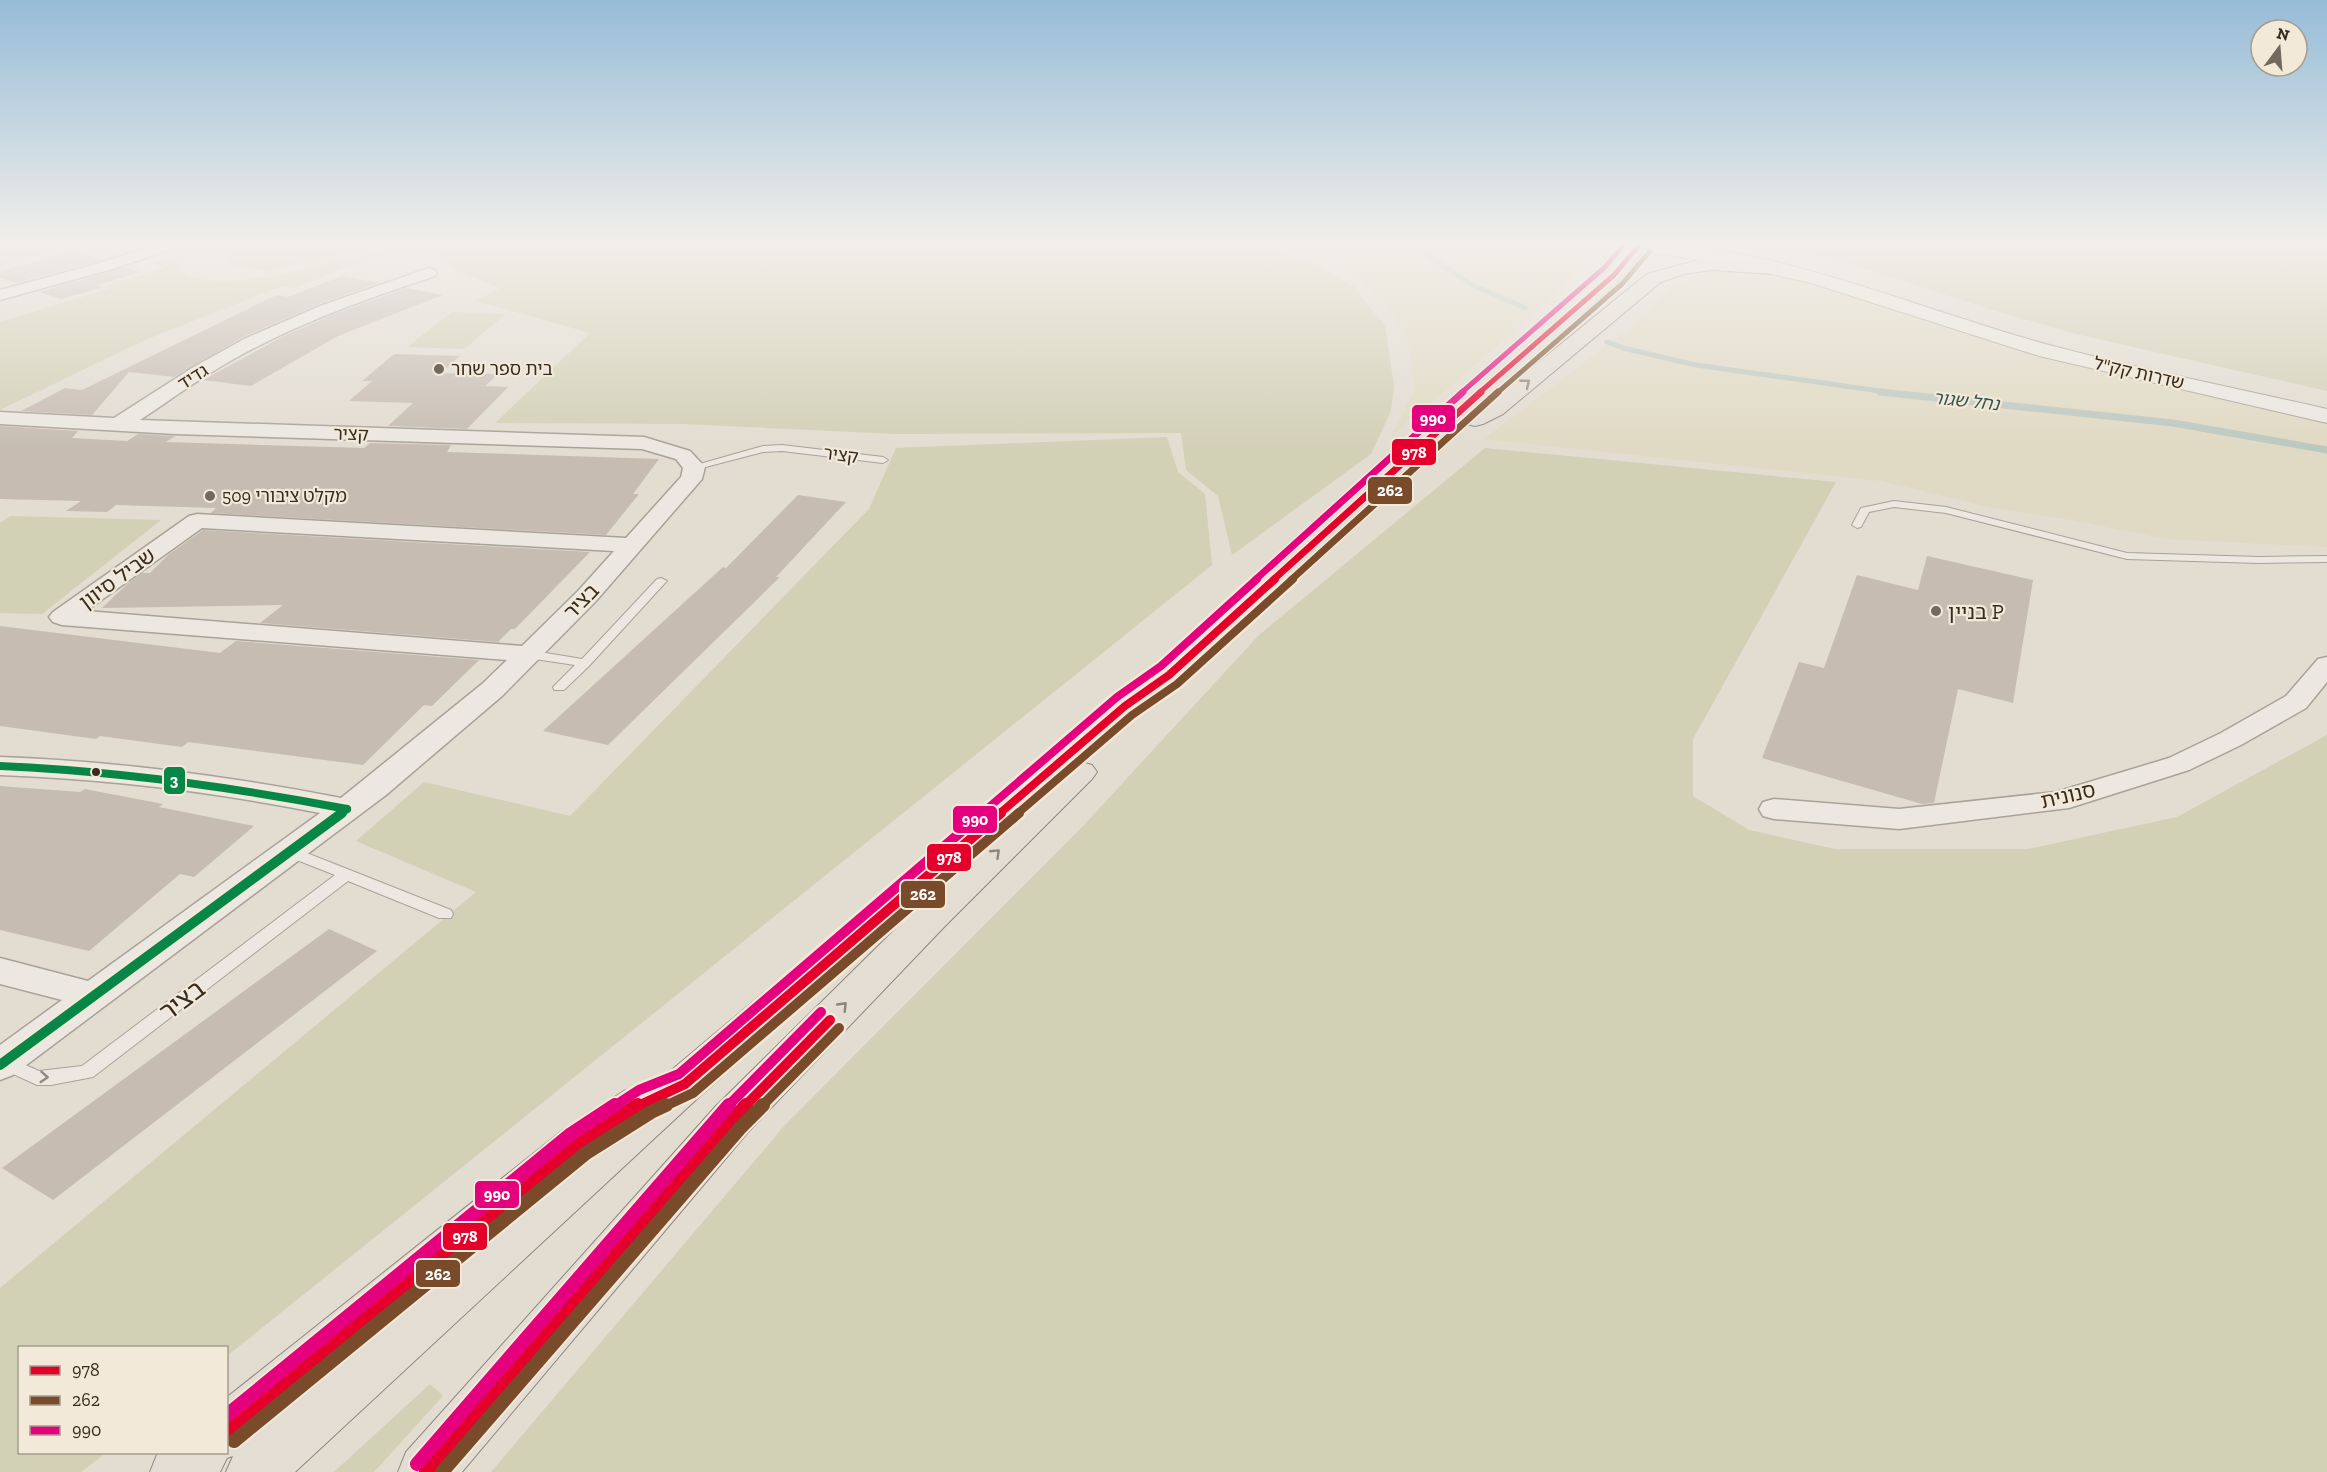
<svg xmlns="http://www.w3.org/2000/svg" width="2327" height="1472" font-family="'Zilla Slab','Noto Sans Hebrew',serif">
	<rect width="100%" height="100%" fill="#e2dcd1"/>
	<!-- farmland -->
	<g fill="#e0d9c3">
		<path d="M1289 243H1613L1610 249 1575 273 1555 296 1392 436 1414 391 1410 343 1386 303 1350 270Z"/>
		<path d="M1728 269 1781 276 2124 377 2327 420V547L2167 539 2061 518 1993 508 1882 481 1484 439 1628 330 1670 288 1696 273Z"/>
	</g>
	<!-- green -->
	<g fill="#d2d0b5">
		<path d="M0 243H85L0 267Z"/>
		<path d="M240 243H1263L1319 267 1353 286 1385 326 1394 386 1391 411 1371 454 1232 555 1218 496 1186 470 1181 433 894 434 683 424 495 423 590 333 476 301 500 288 456 270 415 243 388 245 266 271 230 265 229 253Z"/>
		<path d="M1759 243H2327V391L2076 334 1989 309 1848 263Z"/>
		<path d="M380 251H389L294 288 283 286 145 340 0 410V322L111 288 106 286 165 268 152 263 188 252 179 269C215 301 335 260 380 251Z"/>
		<path d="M452 312 506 314 464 349 407 347Z"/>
		<path d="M1167 437 1178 472 1205 494 1212 565 227 1356 226 1348H20V1452L106 1453 81 1472H0V1288L476 892 356 841 424 782 570 816 869 509 896 448Z"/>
		<path d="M1485 448 1836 482 1693 739V796L1749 830 1835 849H2028L2177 817 2327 735V1472H491L785 1125 1085 824 1258 636Z"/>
		<path d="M10 516 161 520 42 614 0 613V523Z"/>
		<path d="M430 1384 443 1396 374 1472H334Z"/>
	</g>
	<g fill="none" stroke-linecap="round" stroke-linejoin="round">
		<!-- stream-far1 -->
		<g stroke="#bbc8c0" stroke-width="5">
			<path d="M1398 243 1421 252 1473 285 1525 308"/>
			<path d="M1607 342 1623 348 1696 365 1894 393"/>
		</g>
		<!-- stream -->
		<path stroke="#bbc8c0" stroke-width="7" d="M1880 392 2173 423 2327 450"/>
	</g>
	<!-- building -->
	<g fill="#c6bcb2">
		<path d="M73 251 103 260 16 283 0 278V272Z"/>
		<path d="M125 267 141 272 97 285 103 287 61 299 39 292Z"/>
		<path d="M342 276 379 283 319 304 243 337 174 377 129 372 92 415 21 411 65 388 82 390 266 300 277 295 288 297Z"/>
		<path d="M406 288 443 295 338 336 251 386 203 380 282 337 332 315Z"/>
		<path d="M394 354 460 356 441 373 498 374 485 386 508 387 467 429 388 426 413 403 349 401 372 381H362Z"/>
		<path d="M0 426 78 431 72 438 127 441 138 434 175 436 166 442 364 448 370 443 451 445 447 452 659 459 633 494H639L606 535 211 513 216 508 116 505 107 512 66 511 81 501 0 499Z"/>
		<path d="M798 495 846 502 776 577H780L608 745 543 731 723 567 726 568Z"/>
		<path d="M203 530 590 552 515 629H511L498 642 260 623 283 605 102 608 126 585 142 573H150L168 555Z"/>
		<path d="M1927 556 2033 580 2013 703 1958 689 1934 803 1922 804 1762 758 1799 662 1824 668 1857 575 1918 590Z"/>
		<path d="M0 626 220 653 236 641 479 660 432 706 424 705 363 765 188 742 182 747 100 736 96 739 0 726Z"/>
		<path d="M0 786 80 792 85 789 163 804 159 807 254 826 194 877 180 874 89 951 0 930Z"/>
		<path d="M329 929 377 951 53 1200 2 1168Z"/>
	</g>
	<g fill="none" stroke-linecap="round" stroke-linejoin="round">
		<defs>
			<g id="service">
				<path d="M782 445 883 457 888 460 883 463 782 451 763 452 694 470 689 467 763 446Z"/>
				<path d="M1894 501 1946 507 2127 553 2259 557 2327 556V562L2259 563 2127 559 1946 513 1894 507 1869 512 1861 527 1857 528 1852 525 1861 508Z"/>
				<path d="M661 578 667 581 665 583 589 666 564 690H554L553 687 575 665 528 658 522 654 528 650 582 659 657 579Z"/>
				<path d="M289 846 451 910 453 914 451 918H439L348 881 93 1077 51 1085H37L0 1068V1058L5 1056 39 1071 82 1066 335 875 284 855 282 851 284 847Z"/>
			</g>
			<g id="minor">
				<path d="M160 243H183L181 246 112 269 0 300V290L100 263Z"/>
				<path d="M429 268 435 270 437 273 435 276C365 299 296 324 232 360 200 378 170 400 140 420L644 437 690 451 705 467 702 479 596 601 502 696 386 795 13 1075 0 1080V1045L62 1000 0 984V958L88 981 320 813C215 792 108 779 0 775V757C115 761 228 776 341 798L482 684 507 660 62 625 53 622 49 617 53 612 189 516 197 514 626 538 681 477 683 468 676 459 642 449 175 434 0 424V412L114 418 192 368 244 339 320 306ZM202 528 614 551 578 591 522 646 86 611Z"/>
				<path d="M2327 657V682L2306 708 2241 745 2189 770 2069 808 1899 829 1774 819 1763 816 1759 809 1763 802 1774 799 1899 809 2056 792 2169 758 2221 733 2286 696 2318 659Z"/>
			</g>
			<path id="tertiary" d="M1631 243C1776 243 1915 309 2053 346 2143 370 2236 388 2327 409V423L2039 356 1811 283 1727 264 1638 251 1632 250 1629 246Z"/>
			<path id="primary" d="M1631 243H1650L1621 279 1473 411 1487 404 1647 274 1698 260 1727 259 1773 262 1780 264 1782 268 1780 272 1773 274 1712 270 1684 274 1661 282 1503 414 1483 424 1475 426 1467 424 1464 419 1180 682 1136 713 1081 762 1092 765 1097 772 1092 779 945 926 748 1132 462 1472H398L406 1452 716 1106 935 890 700 1096 295 1472H226L233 1456 227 1458 220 1472H150L158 1452H226V1398L563 1130 624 1091 640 1086 649 1089 1114 699 1158 668 1492 369 1607 271Z"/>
		</defs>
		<!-- service casing -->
		<use href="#service" stroke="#a8a299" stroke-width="2"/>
		<!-- minor casing -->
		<use href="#minor" stroke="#a8a299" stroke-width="3"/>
		<!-- tertiary casing -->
		<use href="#tertiary" stroke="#a8a299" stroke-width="2"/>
		<!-- primary casing -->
		<use href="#primary" stroke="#8e8780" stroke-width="2"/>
		<!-- service -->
		<use href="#service" fill="#ece8e1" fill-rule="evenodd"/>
		<!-- minor -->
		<use href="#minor" fill="#ece8e1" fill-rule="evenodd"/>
		<!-- tertiary -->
		<use href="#tertiary" fill="#ece8e1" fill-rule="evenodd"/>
		<!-- primary -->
		<use href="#primary" fill="#e3ddd4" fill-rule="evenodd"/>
		<defs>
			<path id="bus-1-far4" d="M1479 393 1614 275 1641 243"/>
			<path id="bus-1-far3" d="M1273 580 1481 392"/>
			<path id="bus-1-far2" d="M999 814 1125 706 1169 675 1275 579"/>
			<g id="bus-1-far1">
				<path d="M636 1107 685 1084 1001 813"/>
				<path d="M744 1107 830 1020"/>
			</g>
			<g id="bus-1">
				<path d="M226 1432 579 1143 638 1105"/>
				<path d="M426 1472 746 1105"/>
			</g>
			<path id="bus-2-far4" d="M1497 393 1622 284 1650 251"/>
			<path id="bus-2-far3" d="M1291 580 1498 392"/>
			<path id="bus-2-far2" d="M1017 814 1132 715 1177 684 1293 579"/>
			<g id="bus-2-far1">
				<path d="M663 1107 693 1093 1019 813"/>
				<path d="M761 1107 839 1028"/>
			</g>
			<g id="bus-2">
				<path d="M234 1441 586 1153 651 1112 666 1105"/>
				<path d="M442 1472 741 1127 763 1105"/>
			</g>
			<path id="bus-3-far4" d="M1461 393 1605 267 1625 243"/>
			<path id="bus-3-far3" d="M1255 580 1463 392"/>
			<path id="bus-3-far2" d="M981 814 1117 697 1161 666 1257 579"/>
			<g id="bus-3-far1">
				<path d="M613 1107 639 1090 679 1074 983 813"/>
				<path d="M727 1107 821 1012"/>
			</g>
			<g id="bus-3">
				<path d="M226 1416 571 1134 615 1105"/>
				<path d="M417 1464 729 1105"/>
			</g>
			<g id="bus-4-far1">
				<path d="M0 766C117 771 232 787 347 809"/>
				<path d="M340 814 347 809"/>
			</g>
			<path id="bus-4" d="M0 1065 342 813"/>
		</defs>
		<!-- bus-1-far4 casing -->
		<use href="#bus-1-far4" stroke="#f2e9d8" stroke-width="8"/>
		<!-- bus-1-far3 casing -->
		<use href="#bus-1-far3" stroke="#f2e9d8" stroke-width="10"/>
		<!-- bus-1-far2 casing -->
		<use href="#bus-1-far2" stroke="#f2e9d8" stroke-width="13"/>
		<!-- bus-1-far1 casing -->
		<use href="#bus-1-far1" stroke="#f2e9d8" stroke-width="15"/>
		<!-- bus-1 casing -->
		<use href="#bus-1" stroke="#f2e9d8" stroke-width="18"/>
		<!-- bus-2-far4 casing -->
		<use href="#bus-2-far4" stroke="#f2e9d8" stroke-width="8"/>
		<!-- bus-2-far3 casing -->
		<use href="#bus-2-far3" stroke="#f2e9d8" stroke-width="10"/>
		<!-- bus-2-far2 casing -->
		<use href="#bus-2-far2" stroke="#f2e9d8" stroke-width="13"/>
		<!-- bus-2-far1 casing -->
		<use href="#bus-2-far1" stroke="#f2e9d8" stroke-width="15"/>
		<!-- bus-2 casing -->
		<use href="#bus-2" stroke="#f2e9d8" stroke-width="18"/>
		<!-- bus-3-far4 casing -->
		<use href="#bus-3-far4" stroke="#f2e9d8" stroke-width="8"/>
		<!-- bus-3-far3 casing -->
		<use href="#bus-3-far3" stroke="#f2e9d8" stroke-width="10"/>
		<!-- bus-3-far2 casing -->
		<use href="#bus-3-far2" stroke="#f2e9d8" stroke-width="13"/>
		<!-- bus-3-far1 casing -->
		<use href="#bus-3-far1" stroke="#f2e9d8" stroke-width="15"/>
		<!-- bus-3 casing -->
		<use href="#bus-3" stroke="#f2e9d8" stroke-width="18"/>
		<!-- bus-4-far1 casing -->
		<use href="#bus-4-far1" stroke="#f2e9d8" stroke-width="13"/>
		<!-- bus-4 casing -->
		<use href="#bus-4" stroke="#f2e9d8" stroke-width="15"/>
		<!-- bus-1-far4 -->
		<use href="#bus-1-far4" stroke="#e4002b" stroke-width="5"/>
		<!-- bus-1-far3 -->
		<use href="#bus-1-far3" stroke="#e4002b" stroke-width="7"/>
		<!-- bus-1-far2 -->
		<use href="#bus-1-far2" stroke="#e4002b" stroke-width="8"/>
		<!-- bus-1-far1 -->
		<use href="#bus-1-far1" stroke="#e4002b" stroke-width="10"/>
		<!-- bus-1 -->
		<use href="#bus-1" stroke="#e4002b" stroke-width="14"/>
		<!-- bus-2-far4 -->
		<use href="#bus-2-far4" stroke="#7a4b2a" stroke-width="5"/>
		<!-- bus-2-far3 -->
		<use href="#bus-2-far3" stroke="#7a4b2a" stroke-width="7"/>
		<!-- bus-2-far2 -->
		<use href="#bus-2-far2" stroke="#7a4b2a" stroke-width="8"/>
		<!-- bus-2-far1 -->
		<use href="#bus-2-far1" stroke="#7a4b2a" stroke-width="10"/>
		<!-- bus-2 -->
		<use href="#bus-2" stroke="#7a4b2a" stroke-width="14"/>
		<!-- bus-3-far4 -->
		<use href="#bus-3-far4" stroke="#e5007d" stroke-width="5"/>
		<!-- bus-3-far3 -->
		<use href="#bus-3-far3" stroke="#e5007d" stroke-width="7"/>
		<!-- bus-3-far2 -->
		<use href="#bus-3-far2" stroke="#e5007d" stroke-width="8"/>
		<!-- bus-3-far1 -->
		<use href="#bus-3-far1" stroke="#e5007d" stroke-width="10"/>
		<!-- bus-3 -->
		<use href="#bus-3" stroke="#e5007d" stroke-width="14"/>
		<!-- bus-4-far1 -->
		<use href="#bus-4-far1" stroke="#088647" stroke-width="8"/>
		<!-- bus-4 -->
		<use href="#bus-4" stroke="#088647" stroke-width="10"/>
	</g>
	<!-- one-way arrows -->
	<defs><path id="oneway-chevron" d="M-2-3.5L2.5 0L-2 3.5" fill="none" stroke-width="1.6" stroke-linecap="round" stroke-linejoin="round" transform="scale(1.5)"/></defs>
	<g stroke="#8d847b">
		<use href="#oneway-chevron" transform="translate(1526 383) rotate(-39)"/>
		<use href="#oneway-chevron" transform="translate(996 853) rotate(-44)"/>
		<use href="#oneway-chevron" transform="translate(843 1006) rotate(-46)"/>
	</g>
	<use stroke="#928a82" href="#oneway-chevron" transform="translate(44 1077) rotate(4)"/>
	<!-- sky -->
	<linearGradient id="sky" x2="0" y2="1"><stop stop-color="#96bcd8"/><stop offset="0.54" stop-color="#f2efea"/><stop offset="1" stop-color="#f2efea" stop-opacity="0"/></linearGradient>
	<rect width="2327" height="449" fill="url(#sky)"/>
	<!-- markers -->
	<g fill="#73695f" stroke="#f2e9d8" stroke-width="2">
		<circle cx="439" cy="369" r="6"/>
		<circle cx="210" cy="496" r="6"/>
		<circle cx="1936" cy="611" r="6"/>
	</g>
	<circle fill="#372b22" stroke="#f2e9d8" stroke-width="2" cx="96" cy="772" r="5"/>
	<g text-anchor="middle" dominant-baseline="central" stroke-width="4.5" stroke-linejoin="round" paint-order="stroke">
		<!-- far-poi labels -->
		<g font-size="18" fill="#372b22" stroke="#f2e9d8" text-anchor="start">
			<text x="451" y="369">בית ספר שחר</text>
			<text x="222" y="496">מקלט ציבורי 509</text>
		</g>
		<!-- far-street labels -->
		<g font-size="18" fill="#372b22" stroke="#f2e9d8">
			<text transform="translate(2139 373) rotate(13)">שדרות קק"ל</text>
			<text transform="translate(193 377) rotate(-32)">גדיד</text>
			<text transform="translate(351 434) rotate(2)">קציר</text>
			<text transform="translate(841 455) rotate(7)">קציר</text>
		</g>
		<!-- far-water labels -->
		<g font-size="18" font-style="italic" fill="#335551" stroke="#f2e9d8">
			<text transform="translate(1966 401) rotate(6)">נחל שגור</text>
		</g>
		<!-- street labels -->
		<g font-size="21" fill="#372b22" stroke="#f2e9d8">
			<text transform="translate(117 578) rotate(-36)">שביל סיוון</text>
			<text transform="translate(581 601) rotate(-46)">בציר</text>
			<text transform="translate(2068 795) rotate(-13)">סנונית</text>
		</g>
		<!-- poi labels -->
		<g font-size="21" fill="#372b22" stroke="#f2e9d8" text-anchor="start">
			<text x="1948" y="611">בניין P</text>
		</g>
		<!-- near-street labels -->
		<g font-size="26" fill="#372b22" stroke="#f2e9d8">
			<text transform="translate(182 1000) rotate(-37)">בציר</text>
		</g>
	</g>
	<g stroke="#f2e9d8" stroke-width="2">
		<rect x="1411" y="404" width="45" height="29" rx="6" fill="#e5007d"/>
		<rect x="1391" y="438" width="46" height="28" rx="6" fill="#e4002b"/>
		<rect x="1367" y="476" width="46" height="29" rx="6" fill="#7a4b2a"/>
		<rect x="163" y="766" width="23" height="29" rx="6" fill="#088647"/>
		<rect x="952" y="805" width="46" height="29" rx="6" fill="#e5007d"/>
		<rect x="926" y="843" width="46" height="29" rx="6" fill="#e4002b"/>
		<rect x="900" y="880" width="46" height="29" rx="6" fill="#7a4b2a"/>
		<rect x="474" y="1180" width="46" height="29" rx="6" fill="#e5007d"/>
		<rect x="442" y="1222" width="46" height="29" rx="6" fill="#e4002b"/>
		<rect x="415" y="1259" width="46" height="29" rx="6" fill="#7a4b2a"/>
	</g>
	<g font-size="16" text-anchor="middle" font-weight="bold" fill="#fff">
		<text x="1433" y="424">990</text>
		<text x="1414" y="458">978</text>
		<text x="1390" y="496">262</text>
		<text x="174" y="786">3</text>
		<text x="975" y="825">990</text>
		<text x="949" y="863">978</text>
		<text x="923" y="900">262</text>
		<text x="497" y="1200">990</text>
		<text x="465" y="1242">978</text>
		<text x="438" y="1280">262</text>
	</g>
	<!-- legend -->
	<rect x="18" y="1346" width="210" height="108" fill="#f2e9d8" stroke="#a79d8f" stroke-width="1.5"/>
	<rect x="30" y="1366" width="30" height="9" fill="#e4002b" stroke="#a79d8f" stroke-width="1.5"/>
	<text x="72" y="1376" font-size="18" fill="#372b22">978</text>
	<rect x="30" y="1396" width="30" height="9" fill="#7a4b2a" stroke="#a79d8f" stroke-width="1.5"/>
	<text x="72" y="1406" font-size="18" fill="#372b22">262</text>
	<rect x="30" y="1426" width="30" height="9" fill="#e5007d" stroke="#a79d8f" stroke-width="1.5"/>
	<text x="72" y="1436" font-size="18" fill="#372b22">990</text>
	<!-- north arrow -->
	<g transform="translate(2279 48) rotate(16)"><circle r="28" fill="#f2e9d8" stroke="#a79d8f" stroke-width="1.5"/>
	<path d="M0-4.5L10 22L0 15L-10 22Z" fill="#73695f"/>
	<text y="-9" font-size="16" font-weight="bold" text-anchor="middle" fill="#372b22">N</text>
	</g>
</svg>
